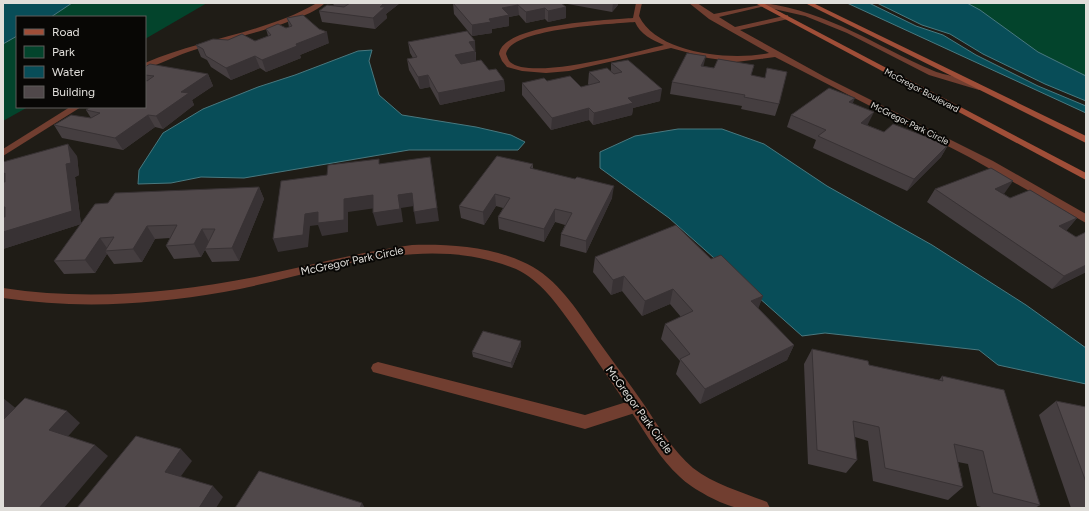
<svg xmlns="http://www.w3.org/2000/svg" width="1089" height="511" font-family="Figtree,sans-serif">
	<rect width="100%" height="100%" fill="#1f1c16"/>
	<!-- green -->
	<g fill="#03442c">
		<path d="M72 3H207L145 39V17H51Z"/>
		<path d="M877 3H1086V101L1045 84 983 54 950 34 922 25Z"/>
		<path d="M17 36V107H28L3 121V44Z"/>
	</g>
	<!-- water -->
	<g fill="#084d58" stroke="#49787f">
		<path d="M3 3H72L51 17H17V36L3 44Z"/>
		<path d="M847 3H869L916 26 943 35 976 55 1038 86 1086 106V113Z"/>
		<path d="M877 3H967L980 10 1038 52 1086 76V101L1045 84 983 54 950 34 922 25Z"/>
		<path d="M372 50 369 61 379 95 402 115 476 127 511 135 525 142 518 150H409L244 178 201 177 171 183 138 184 139 170 163 133 203 109 258 87 295 75 358 51Z"/>
		<path d="M678 129H722L764 144 827 186 932 245 1026 305 1086 348V384L998 365 979 350 825 333 802 336 669 218 600 168V152L635 136Z"/>
	</g>
	<g fill="none" stroke-linecap="round" stroke-linejoin="round">
		<!-- lane -->
		<g fill="#713e30" fill-rule="evenodd">
			<path d="M764 3C830 12 875 46 934 71 946 76 975 79 983 87L979 90 929 75 847 33 805 16 761 6V4Z"/>
			<path d="M378 362 585 415 636 399 641 401 644 406 641 411 585 429 373 372 371 368 373 364Z"/>
		</g>
		<!-- street -->
		<g fill="#713e30" fill-rule="evenodd">
			<path d="M317 3H325C305 23 219 41 188 52 173 57 159 65 145 68V63C200 39 265 33 317 3Z"/>
			<path d="M636 3H642L639 16C657 54 732 61 769 53L709 19 689 3H697L714 14 765 4V6L719 17 735 27 788 15V19L740 30 825 77 993 161 1086 214V223L969 157 775 57 736 62 708 58 671 48 569 71 546 73 522 71 507 67 502 61 499 54C503 24 607 20 633 18ZM635 22C640 34 652 40 664 45 635 52 532 81 510 62 508 60 507 56 506 54 510 28 613 24 635 22Z"/>
			<path d="M70 107H81L3 156V149Z"/>
			<path d="M412 245C452 244 498 247 533 267 561 283 581 316 599 342 614 363 630 384 645 406 659 427 673 451 693 468 715 485 742 492 767 502L770 508C760 508 748 510 738 508 722 505 692 489 680 477 660 459 647 435 632 413 612 383 593 354 572 325 557 304 540 280 516 269 420 230 319 275 224 292 150 305 77 309 3 298V288C88 301 171 293 255 277 308 266 359 252 412 245Z"/>
		</g>
		<!-- secondary -->
		<g fill="#a04e38" fill-rule="evenodd">
			<path d="M755 3H763L1086 173V180Z"/>
			<path d="M805 3H813L1086 136V143Z"/>
		</g>
	</g>
	<!-- wall -->
	<g fill="#453e40">
		<path d="M333 3H400L386 14 387 18 375 29 322 22 319 11 334 6Z"/>
		<path d="M453 3H561L566 18 548 22 545 19 526 23 519 15 509 17V26L492 29V33L472 36 454 14Z"/>
		<path d="M562 3H618V5L612 12Z"/>
		<path d="M287 18 329 43 300 55 301 58 266 72 260 68 231 80 211 67 207 60 201 57 196 45 255 41 268 36 266 29 286 28 289 27Z"/>
		<path d="M408 42 476 52V61L489 70 504 80 505 91 440 105 430 87 420 89 409 70 407 59 413 58 410 53Z"/>
		<path d="M611 63 660 101 633 108 632 115 593 125 589 120 551 130 522 95V83L547 81 581 87 589 85 588 84 589 72 611 71Z"/>
		<path d="M754 65 751 76 779 104 775 116 741 109 742 106 670 94 672 82 703 66 714 68Z"/>
		<path d="M145 67 208 74 213 86 192 100 194 105 163 129 155 127 123 150 62 138 54 125 91 118 86 110 145 107Z"/>
		<path d="M853 104 868 124 867 125 884 132 948 145 941 157 907 191 813 148 816 140 787 127 791 115Z"/>
		<path d="M77 156 79 175 75 177 81 224 108 203 259 187 264 199 239 261 212 262 205 250 201 257 174 259 166 246 170 238 155 239 142 262 114 264 107 254 95 273 64 274 54 261 81 224 3 249Z"/>
		<path d="M533 164V169L612 198 586 253 560 246 561 234 565 225 555 222 544 242 499 229 498 217 503 208 496 206 484 225 461 218 459 206Z"/>
		<path d="M935 189 1004 194 1010 198 1077 218 1066 231 1076 237 1086 232V272L1052 289 927 202Z"/>
		<path d="M595 257 711 259 763 296 758 308 794 345 787 360 700 404 676 374 680 361 661 339 665 324 681 317 670 304 642 316 622 291 611 295 593 272Z"/>
		<path d="M521 341V346L512 368 473 357 472 352Z"/>
		<path d="M812 349 869 365 939 380 942 376 1040 505 1035 508H985L977 506 968 464 958 462 963 487 948 500 873 481 868 441 855 437 857 460 846 473 808 464 804 364Z"/>
		<path d="M1056 401 1086 407V508H1071L1039 415Z"/>
	</g>
	<!-- shaded-wall -->
	<g fill="#383234">
		<path d="M384 3H400L386 14 387 18 375 29 373 18 380 7Z"/>
		<path d="M613 3H618V5L612 12Z"/>
		<path d="M518 5 519 15 509 17V26L492 29V33L472 36V25L502 8Z"/>
		<path d="M566 7V18L548 22V11Z"/>
		<path d="M545 8V19L526 23V12Z"/>
		<path d="M327 32 329 43 300 55 301 58 266 72 262 60 296 44Z"/>
		<path d="M475 41 476 62 456 66 455 55 469 42Z"/>
		<path d="M255 56 260 68 231 80 226 68Z"/>
		<path d="M706 56 703 68 701 66Z"/>
		<path d="M208 74 213 86 192 100 194 105 163 129 156 116 181 92Z"/>
		<path d="M428 75 430 87 420 89 418 77Z"/>
		<path d="M504 80 505 91 440 105 438 93Z"/>
		<path d="M662 89 660 101 633 108 632 115 593 125 594 113 628 98Z"/>
		<path d="M855 98 850 110 849 102Z"/>
		<path d="M589 108V120L551 130 552 118Z"/>
		<path d="M874 112 868 124 856 135 861 123Z"/>
		<path d="M148 115 155 127 123 150 115 138Z"/>
		<path d="M68 144 77 156 79 175 75 177 81 224 3 249V232L66 164Z"/>
		<path d="M948 145 941 157 907 191 914 179Z"/>
		<path d="M432 169 439 221 416 224 414 212Z"/>
		<path d="M5 173 15 186 3 189V174Z"/>
		<path d="M1013 181 1004 194 995 189Z"/>
		<path d="M614 186 612 198 586 253V241Z"/>
		<path d="M259 187 264 199 239 261 232 248Z"/>
		<path d="M412 193 414 206 401 208 403 222 377 226 373 213 398 195Z"/>
		<path d="M495 194 496 206 484 225 483 212Z"/>
		<path d="M373 195 376 208 348 212V232L322 236 318 225 310 226 308 247 278 252 273 239 305 214 344 199Z"/>
		<path d="M3 207H5L15 219 3 223Z"/>
		<path d="M555 209V222L544 242V229Z"/>
		<path d="M1077 218 1066 231 1059 226Z"/>
		<path d="M147 226 155 239 142 262 133 249Z"/>
		<path d="M202 229 209 242 201 257 194 244Z"/>
		<path d="M100 238 109 251H105L107 254 95 273 85 260Z"/>
		<path d="M1086 265V272L1052 289 1064 276Z"/>
		<path d="M624 276 622 291 611 295 613 280Z"/>
		<path d="M673 289 670 304 642 316 645 301Z"/>
		<path d="M763 296 757 312 751 301Z"/>
		<path d="M521 341V346L512 368 511 363Z"/>
		<path d="M794 345 787 360 700 404 705 389Z"/>
		<path d="M3 398 18 410 3 424Z"/>
		<path d="M67 411 80 423 63 442 49 430Z"/>
		<path d="M95 445 108 456 64 508H39Z"/>
		<path d="M181 449 192 461 176 483 165 472Z"/>
		<path d="M213 486 223 497 216 508H199Z"/>
		<path d="M362 503 365 508H360Z"/>
	</g>
	<!-- building -->
	<g fill="#50484a" stroke="#383234">
		<path d="M350 3H384L380 7H385L373 18 319 11 327 5 344 7Z"/>
		<path d="M453 3H561L566 7 548 11 545 8 526 12 518 5 502 8 509 15 489 19 491 22 472 25Z"/>
		<path d="M303 15 319 29 327 32 296 44 297 46 262 60 255 56 226 68 206 56 203 49 196 45 213 39 228 40 242 34 255 41 271 35 266 29 278 24 286 28 292 26 287 18Z"/>
		<path d="M467 31 475 41 469 42 475 51 455 55 461 64 481 60 489 70 496 69 504 80 438 93 428 75 418 77 407 59 417 57 408 42Z"/>
		<path d="M687 53 706 56 701 66 714 68 718 59 754 65 751 75 765 78 767 68 787 72 779 104 744 97 745 95 672 82Z"/>
		<path d="M628 60 662 89 628 98 633 103 594 113 589 108 552 118 522 83 544 78 547 81 570 76 581 87 600 82 589 72 607 68 614 74 622 72 611 63Z"/>
		<path d="M150 64 208 74 181 92 189 93 156 116 148 115 115 138 54 125 71 115 91 118 100 113 86 110 91 107H145V80L147 81 154 76 145 75V67Z"/>
		<path d="M829 88 855 98 849 102 874 112 861 123 884 132 893 124 948 145 914 179 818 136 826 130 791 115Z"/>
		<path d="M68 144 71 163 66 164 72 211 3 232V217H5V207H3V182H5V173L3 174V162Z"/>
		<path d="M497 156 533 164 530 168 575 179 577 177 614 186 586 241 561 234 572 213 555 209 544 229 498 217 510 198 495 194 483 212 459 206Z"/>
		<path d="M430 157 437 208 414 212 412 193 398 195 400 209 373 213V195L344 199V220L318 223V212L305 214 303 235 273 239 281 181 327 175 328 165 379 159V164Z"/>
		<path d="M991 168 1013 181 995 189 1010 198 1030 190 1077 218 1059 226 1076 237 1086 232V265L1064 276 935 189Z"/>
		<path d="M259 187 232 248 205 249 215 229H202L194 244 166 246 177 225 147 226 133 249 105 251 114 237 100 238 85 260 54 261 95 204 108 203 115 193Z"/>
		<path d="M676 225 711 259 721 255 763 296 751 301 794 345 705 389 680 359 690 354 665 324 693 311 673 289 645 301 624 276 613 280 595 257Z"/>
		<path d="M483 331 521 341 511 363 472 352Z"/>
		<path d="M812 349 868 361 869 365 943 381 942 376 1004 390 1040 505 993 493 983 451 954 444 963 487 885 468 879 427 853 421 857 460 817 450Z"/>
		<path d="M25 398 67 411 49 430 95 445 39 508H3V420Z"/>
		<path d="M1056 401 1086 407V482Z"/>
		<path d="M136 436 181 449 165 472 213 486 199 508H77Z"/>
		<path d="M259 471 362 503 360 508H235Z"/>
	</g>
	<g text-anchor="middle" dominant-baseline="central" stroke-width="4" stroke-linejoin="round" paint-order="stroke">
		<!-- far-street labels -->
		<g font-size="9" fill="#e0deda" stroke="#080705">
			<text transform="translate(922 90) rotate(28)">McGregor Boulevard</text>
			<text transform="translate(910 123) rotate(26)">McGregor Park Circle</text>
		</g>
		<!-- street labels -->
		<g font-size="11" fill="#e0deda" stroke="#080705">
			<text transform="translate(352 261) rotate(-12)">McGregor Park Circle</text>
			<text transform="translate(639 410) rotate(54)">McGregor Park Circle</text>
		</g>
	</g>
	<!-- border -->
	<rect width="1089" height="511" fill="none" stroke="#e0deda" stroke-width="8"/>
	<!-- legend -->
	<rect x="16" y="16" width="130" height="92" fill="#080705" stroke="#5e5d5a"/>
	<rect x="24" y="29" width="20" height="6" fill="#a04e38" stroke="#5e5d5a"/>
	<text x="52" y="36" font-size="12" fill="#e0deda">Road</text>
	<rect x="24" y="46" width="20" height="12" fill="#03442c" stroke="#5e5d5a"/>
	<text x="52" y="56" font-size="12" fill="#e0deda">Park</text>
	<rect x="24" y="66" width="20" height="12" fill="#084d58" stroke="#5e5d5a"/>
	<text x="52" y="76" font-size="12" fill="#e0deda">Water</text>
	<rect x="24" y="86" width="20" height="12" fill="#50484a" stroke="#5e5d5a"/>
	<text x="52" y="96" font-size="12" fill="#e0deda">Building</text>
</svg>
